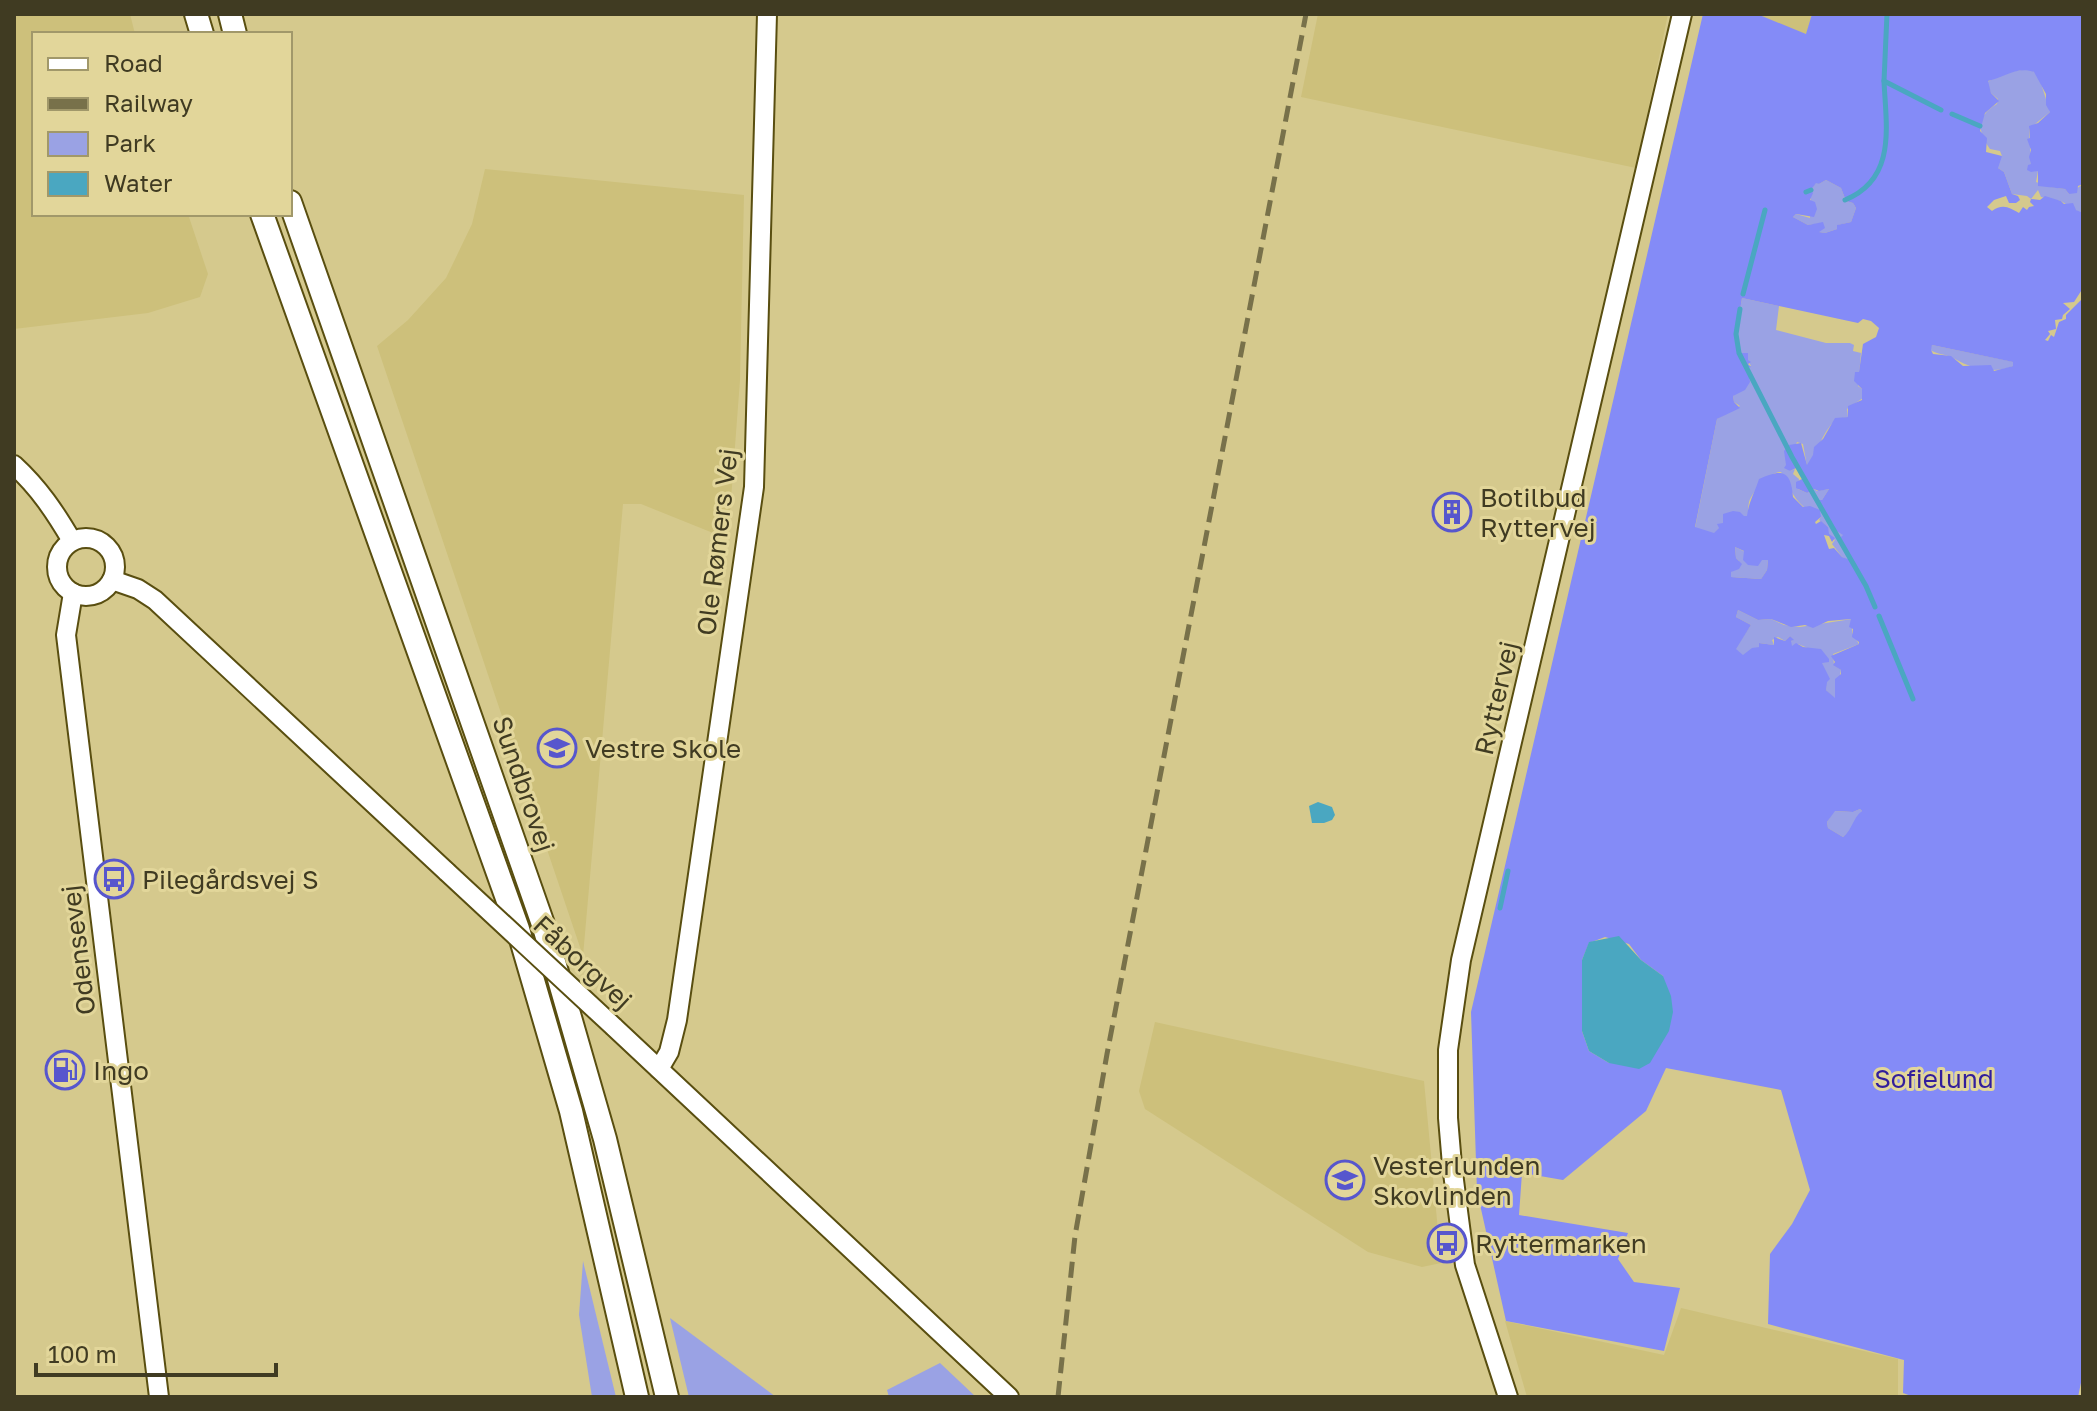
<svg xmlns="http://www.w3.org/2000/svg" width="2097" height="1411" font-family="'Golos Text',sans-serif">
	<rect width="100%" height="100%" fill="#d5c98d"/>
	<!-- built -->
	<g fill="#cdc07b">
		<path d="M14 14H130L135 34H34V214H188L208 274 200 297 148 313 14 329Z"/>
		<path d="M1318 14H1668L1636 168 1301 97Z"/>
		<path d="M1756 14H1812L1807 35Z"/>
		<path d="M485 169 744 195 740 380 728 539 641 504H623L583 956 377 346 408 320 446 278 472 224Z"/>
		<path d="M1155 1022 1424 1081 1441 1263 1422 1267 1368 1252 1145 1109 1139 1091Z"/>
		<path d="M1681 1308 1898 1359V1397H1527L1505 1321 1664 1355Z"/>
	</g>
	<!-- green -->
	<g fill="#9aa2e4">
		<path d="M2029 69 2038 74 2050 112 2029 129 2031 164 2038 171 2036 182 2050 187 2065 189 2069 194 2083 184 2082 214 2061 201 2041 197 2038 190 2031 199 2027 196 2012 194 2004 172 1998 168 1997 163 2002 156 2000 151 1990 149C1978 132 1975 117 1997 104L1998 99 1991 93 1987 82 2007 72Z"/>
		<path d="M1826 180 1841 188 1846 201 1853 203 1856 208 1851 222 1838 225 1837 229 1825 233 1818 232 1823 223 1808 225 1793 217 1796 214 1810 218 1811 190 1816 182 1819 184Z"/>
		<path d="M1742 298 1779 306 1776 330 1826 343H1850L1854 345 1853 351 1861 353 1858 386 1862 389 1863 398 1847 409 1848 417C1844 418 1839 418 1836 420 1823 430 1817 454 1807 466L1803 444 1797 442 1786 467 1790 471 1795 469 1793 474 1799 479 1798 489 1807 493 1814 489 1817 491 1829 489 1822 500 1817 501 1833 529 1844 535 1852 561 1842 557 1832 544 1835 540 1828 534V527L1819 520 1821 517C1794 504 1795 496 1781 472 1770 471 1752 492 1749 502 1748 507 1748 511 1748 516L1724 520 1723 524 1714 534 1695 528 1717 419 1740 406 1734 402 1733 396 1748 379 1746 367 1751 366 1744 353H1739L1736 334Z"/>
		<path d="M1932 345 2014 362 2013 366C1994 374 1972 369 1955 359 1948 354 1938 355 1930 350Z"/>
		<path d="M1735 547 1762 560H1768L1767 570 1761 579 1731 577V572L1739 561 1736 558Z"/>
		<path d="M1738 610 1758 620 1771 619 1784 625 1800 627 1852 619V633L1859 644 1833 654 1834 665 1841 670 1835 699 1826 690C1827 677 1822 654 1810 649 1806 647 1802 646 1798 644L1792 647 1790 642 1793 640 1790 636 1785 641 1778 637 1772 640 1774 645 1759 643V647L1743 656 1735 649 1751 625 1736 617Z"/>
		<path d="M1860 809 1862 811 1850 831 1843 837 1828 828 1827 822 1834 811 1853 812Z"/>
		<path d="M583 1261 616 1397H592L579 1315Z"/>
		<path d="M670 1318 776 1397H689Z"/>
		<path d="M940 1363 976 1397H889L887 1390Z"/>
	</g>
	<!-- forest -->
	<path fill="#848bf7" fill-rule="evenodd" d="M1703 14H1757L1806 34 1812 14H2083V184L2078 186 2077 193 2069 194 2065 189 2038 186V171L2031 172 2027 170 2028 165 2031 164 2029 157 2031 150 2027 139 2030 138 2029 126 2038 123 2050 112 2046 105V94L2034 72C2017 66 2003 78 1988 81L1991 93 1999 101 1985 113 1980 131 1987 138 1986 152 2002 156 1998 168 2004 172 2012 194 2018 196 2020 200 2016 203H2009L2006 196 1994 200 1987 207 1992 211C2003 203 2010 208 2019 213L2023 207 2027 210 2029 207 2034 206 2030 202 2031 199 2040 200 2045 196 2061 201 2064 204 2073 203 2076 210 2083 213V288L2074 302 2063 303 2070 309 2063 315 2062 319 2055 320 2056 329 2048 331 2050 334 2045 340 2048 341 2051 335 2054 337 2059 322 2066 319V315L2083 298V1373L2078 1397H1914L1903 1393 1904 1360 1768 1324 1770 1254 1792 1224 1810 1190 1781 1090 1666 1068 1646 1111 1563 1180 1522 1173 1519 1215 1628 1233 1618 1259 1634 1282 1680 1288 1664 1351 1506 1321 1477 1191 1471 1012ZM1826 180 1841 188 1846 201 1853 203 1856 208 1851 222 1837 225V229L1825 233 1819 232 1825 228 1823 222 1808 225 1793 217 1796 214 1814 217 1817 209 1815 202 1810 200 1813 193 1811 190 1816 183 1819 184ZM1742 298 1858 323 1863 319 1871 321 1879 328 1876 337 1863 344 1859 372H1855L1854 381 1862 389V400L1848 406V417L1835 418 1823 439 1814 447 1813 455 1807 465 1801 443 1789 445 1784 451 1786 465 1784 468 1790 471 1798 467 1804 478 1796 482V488L1807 493 1814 489 1819 491 1829 489 1822 500H1816L1833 529 1843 535 1839 539 1851 560 1842 557 1834 548 1829 549 1824 535 1829 536 1832 542 1835 538 1829 534 1828 527 1821 521 1816 524 1815 522 1821 517 1820 510 1810 506 1803 507 1793 497C1791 468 1780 470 1759 479 1755 492 1749 501 1747 516H1744L1740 512 1733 511 1723 514V523L1717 524 1719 528 1714 533 1695 527 1717 419 1740 408 1734 402 1733 396 1745 390 1750 382 1747 368 1751 367 1748 364 1751 362 1748 360V353H1739L1736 334ZM1932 345 2013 362V366L1994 371 1991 365 1963 366 1951 356 1933 354 1931 350ZM1735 547 1744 551 1743 560 1748 565 1758 566 1762 560H1768L1767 570 1761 579 1731 577V572L1739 569 1742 564 1736 558ZM1738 610 1758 620 1771 619 1791 627 1805 625 1813 628 1828 621 1851 619 1849 627 1853 629 1852 637 1859 642V644L1831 656 1835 662 1833 665 1841 670V674L1835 679V698L1826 690 1827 682 1830 679 1822 663 1829 662V659L1821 649 1803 647 1796 643 1792 646 1791 641 1794 640 1790 636 1785 641 1774 637V645L1759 643V647L1752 648 1743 655 1736 649 1751 625 1736 617ZM1860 809 1862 811C1852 819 1853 829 1843 837L1828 828 1827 822 1835 811 1853 812ZM1605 937 1629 944 1641 960 1663 976 1609 1063 1589 1051 1582 1031V960L1589 943Z"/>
	<!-- water -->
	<g fill="#4aa7c1">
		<path d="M1318 802 1332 807 1335 815 1332 820 1324 823H1312L1309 806Z"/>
		<path d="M1619 936 1641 960 1663 976 1671 996 1673 1012 1669 1031 1650 1063 1639 1069 1609 1063 1589 1051 1582 1031V960L1589 942Z"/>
	</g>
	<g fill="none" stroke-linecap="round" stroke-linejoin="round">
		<!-- stream -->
		<g stroke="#4aa7c1" stroke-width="5">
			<path d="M1887 14 1884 81 1941 110"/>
			<path d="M1952 114 1980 126"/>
			<path d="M1806 192 1811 190"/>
			<path d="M1845 200C1897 179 1886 126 1884 81"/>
			<path d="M1743 294 1765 210"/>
			<path d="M1740 309 1736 334 1739 353 1792 457 1866 586 1875 607"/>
			<path d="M1879 616 1913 699"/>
			<path d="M1500 908 1508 871"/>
		</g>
		<defs>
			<g id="tertiary">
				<path d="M14 465C39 488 55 512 72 541"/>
				<circle cx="86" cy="567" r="29"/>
				<path d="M112 580 138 589 155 600 447 872"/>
				<path d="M73 593 66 635 159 1397"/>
				<path d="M614 1027 1009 1397"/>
				<path d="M659 1069 669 1052 677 1020 754 487 767 14"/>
				<path d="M1508 1397 1465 1265 1452 1165 1448 1118V1050L1461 960 1682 14"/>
			</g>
			<g id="primary">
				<path d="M196 14 202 34"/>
				<path d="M230 14 235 34"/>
				<path d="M290 202 544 927 605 1139 667 1397"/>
				<path d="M262 214 518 929 571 1111 637 1397"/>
			</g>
		</defs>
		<!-- tertiary casing -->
		<use href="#tertiary" stroke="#594e10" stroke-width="22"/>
		<!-- primary casing -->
		<use href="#primary" stroke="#594e10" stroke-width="26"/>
		<!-- tertiary -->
		<use href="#tertiary" stroke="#fff" stroke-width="18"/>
		<!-- primary -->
		<use href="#primary" stroke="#fff" stroke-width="22"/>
		<!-- rail -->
		<path stroke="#78714a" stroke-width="5" stroke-dasharray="16 8" stroke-linecap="butt" d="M1058 1397 1075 1236 1107 1054 1306 14"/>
		<defs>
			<path id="tertiary-bridge" d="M447 872 614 1027"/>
		</defs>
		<!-- tertiary-bridge casing -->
		<use href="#tertiary-bridge" stroke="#594e10" stroke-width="22" stroke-linecap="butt"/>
		<!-- tertiary-bridge -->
		<use href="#tertiary-bridge" stroke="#fff" stroke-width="18"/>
	</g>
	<!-- icons -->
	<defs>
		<symbol id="building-ring" viewBox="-11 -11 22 22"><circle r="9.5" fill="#e2d69a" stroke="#5756cd" stroke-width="1.5"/><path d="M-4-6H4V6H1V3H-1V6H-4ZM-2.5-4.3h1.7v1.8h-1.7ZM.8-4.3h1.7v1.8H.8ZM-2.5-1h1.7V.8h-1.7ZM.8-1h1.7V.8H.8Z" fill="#5756cd"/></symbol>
		<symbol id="school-ring" viewBox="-11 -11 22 22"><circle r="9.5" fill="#e2d69a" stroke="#5756cd" stroke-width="1.5"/><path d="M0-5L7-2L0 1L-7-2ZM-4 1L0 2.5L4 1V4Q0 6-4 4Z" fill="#5756cd"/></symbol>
		<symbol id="bus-ring" viewBox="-11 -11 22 22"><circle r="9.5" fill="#e2d69a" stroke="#5756cd" stroke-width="1.5"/><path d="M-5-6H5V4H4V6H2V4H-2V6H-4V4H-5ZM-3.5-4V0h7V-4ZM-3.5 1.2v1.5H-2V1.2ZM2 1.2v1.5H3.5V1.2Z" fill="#5756cd"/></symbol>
		<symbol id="fuel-ring" viewBox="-11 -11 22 22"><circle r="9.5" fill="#e2d69a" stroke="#5756cd" stroke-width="1.5"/><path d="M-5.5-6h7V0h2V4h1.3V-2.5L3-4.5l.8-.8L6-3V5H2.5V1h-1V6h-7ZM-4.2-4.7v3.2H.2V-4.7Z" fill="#5756cd"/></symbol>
	</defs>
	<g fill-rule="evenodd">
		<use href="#building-ring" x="1430" y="490" width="44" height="44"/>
		<use href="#school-ring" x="535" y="726" width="44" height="44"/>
		<use href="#bus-ring" x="92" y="857" width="44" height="44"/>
		<use href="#fuel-ring" x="43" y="1048" width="44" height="44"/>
		<use href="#school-ring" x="1323" y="1158" width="44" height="44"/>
		<use href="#bus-ring" x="1425" y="1221" width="44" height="44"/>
	</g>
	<g text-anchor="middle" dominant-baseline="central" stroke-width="6" stroke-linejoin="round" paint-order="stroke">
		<!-- poi labels -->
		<g font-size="26" fill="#403b22" stroke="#e2d69a" text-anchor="start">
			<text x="1480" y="497">Botilbud<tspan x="1480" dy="30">Ryttervej</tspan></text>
			<text x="585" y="748">Vestre Skole</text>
			<text x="142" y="879">Pilegårdsvej S</text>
			<text x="93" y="1070">Ingo</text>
			<text x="1373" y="1165">Vesterlunden<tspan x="1373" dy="30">Skovlinden</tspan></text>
			<text x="1475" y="1243">Ryttermarken</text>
		</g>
		<!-- street labels -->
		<g font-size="26" fill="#403b22" stroke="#e2d69a">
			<text transform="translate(717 542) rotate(-83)">Ole Rømers Vej</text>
			<text transform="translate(1496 698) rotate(-77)">Ryttervej</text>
			<text transform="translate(524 784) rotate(71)">Sundbrovej</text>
			<text transform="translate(78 950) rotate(-97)">Odensevej</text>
			<text transform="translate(583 962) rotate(43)">Fåborgvej</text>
		</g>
		<!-- park labels -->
		<g font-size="26" fill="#321e9c" stroke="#e2d69a">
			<text x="1934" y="1078">Sofielund</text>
		</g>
	</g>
	<!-- border -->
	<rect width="2097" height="1411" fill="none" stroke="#403b22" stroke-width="32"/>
	<!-- legend -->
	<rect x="32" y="32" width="260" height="184" fill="#e2d69a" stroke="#a1986a" stroke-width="2"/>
	<rect x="48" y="58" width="40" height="12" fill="#ffffff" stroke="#a1986a" stroke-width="2"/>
	<text x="104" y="72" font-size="24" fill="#403b22">Road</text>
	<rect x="48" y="98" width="40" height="12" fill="#78714a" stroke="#a1986a" stroke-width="2"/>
	<text x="104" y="112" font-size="24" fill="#403b22">Railway</text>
	<rect x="48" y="132" width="40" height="24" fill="#9aa2e4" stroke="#a1986a" stroke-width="2"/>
	<text x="104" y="152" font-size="24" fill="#403b22">Park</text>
	<rect x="48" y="172" width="40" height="24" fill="#4aa7c1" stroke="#a1986a" stroke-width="2"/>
	<text x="104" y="192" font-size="24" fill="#403b22">Water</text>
	<!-- scale -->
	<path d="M36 1363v12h240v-12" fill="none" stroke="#403b22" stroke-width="4"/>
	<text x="48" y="1363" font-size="24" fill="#403b22" stroke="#e2d69a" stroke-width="6" paint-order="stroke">100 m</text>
</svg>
